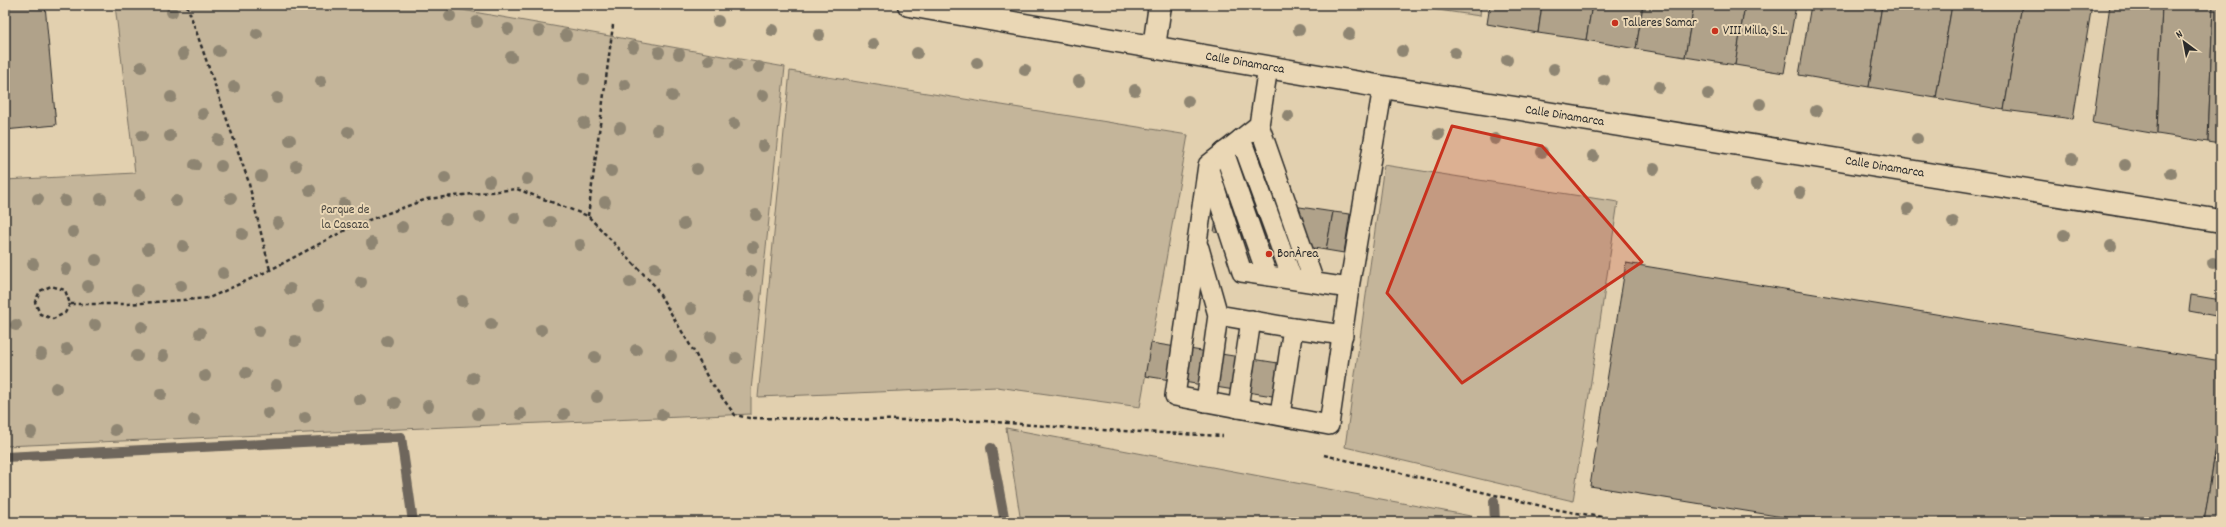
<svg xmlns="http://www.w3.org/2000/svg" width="2226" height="527" font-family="Dekko,sans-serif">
	<rect width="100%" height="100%" fill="#e2d0af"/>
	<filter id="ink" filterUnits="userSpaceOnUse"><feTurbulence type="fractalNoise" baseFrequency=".025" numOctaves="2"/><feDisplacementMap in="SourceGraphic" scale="8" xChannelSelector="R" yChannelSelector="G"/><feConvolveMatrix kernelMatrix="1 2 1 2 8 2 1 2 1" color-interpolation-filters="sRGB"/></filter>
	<g filter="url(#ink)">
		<!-- green -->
		<g fill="#c4b59a" stroke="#787062">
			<path d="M115 5H434L785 67 751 390V414L5 446V180L135 173Z"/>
			<path d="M1403 5H1481L1480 16Z"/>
			<path d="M790 71 1188 135 1140 407 997 387 758 397Z"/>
			<path d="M1384 165 1618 202 1573 501 1345 447Z"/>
			<path d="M1006 428 1481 518 1482 522H1021Z"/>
		</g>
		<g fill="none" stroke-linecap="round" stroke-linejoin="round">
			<!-- stream -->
			<g stroke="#6e665b" stroke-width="10">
				<path d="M991 448 1005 522"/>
				<path d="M5 457 401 437 413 522"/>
				<path d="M1494 501 1495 522"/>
			</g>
		</g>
		<!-- building -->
		<g fill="#b0a28a" stroke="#2b2b2b">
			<path d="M5 5H45L56 125 5 130Z"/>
			<path d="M1490 5H1542L1538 33 1487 24Z"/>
			<path d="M1542 5H1592L1586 40 1538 33Z"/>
			<path d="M1592 5H1643L1636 49 1586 40Z"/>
			<path d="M1643 5H1694L1685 57 1636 49Z"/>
			<path d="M1694 5H1745L1735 65 1685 57Z"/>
			<path d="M1745 5H1796L1784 73 1735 65Z"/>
			<path d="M1811 5H1882L1869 87 1799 75Z"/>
			<path d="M1882 5H1952L1936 98 1869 87Z"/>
			<path d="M1952 5H2022L2004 110 1936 98Z"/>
			<path d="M2022 5H2092L2073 119 2004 110Z"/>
			<path d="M2110 5H2162L2157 134 2093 123Z"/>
			<path d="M2162 5H2213L2208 142 2157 134Z"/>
			<path d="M2213 5H2221V144L2208 142Z"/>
			<path d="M1220 195 1333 212 1326 250 1214 232Z"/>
			<path d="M1333 212 1350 214 1344 253 1326 250Z"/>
			<path d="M1626 263 2221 361V416L2204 522H1814L1590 486Z"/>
			<path d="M2191 295 2221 300V317L2189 311Z"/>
			<path d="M1151 343 1297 366 1292 399 1145 376Z"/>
			<path d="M2221 416V522H2204Z"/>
		</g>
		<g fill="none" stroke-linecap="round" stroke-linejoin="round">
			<defs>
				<g id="service">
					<path d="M1268 67 1259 125 1208 165 1175 396 1329 425 1349 288 1383 87"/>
					<path d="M1259 125 1314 282"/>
					<path d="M1241 139 1292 278"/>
					<path d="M1224 152 1267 275"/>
					<path d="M1209 170 1242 272 1349 288"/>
					<path d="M1199 248 1218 315 1293 328 1280 415"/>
					<path d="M1293 328 1343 335"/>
					<path d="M1206 402 1218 315"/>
					<path d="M1238 408 1251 320"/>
				</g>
				<g id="minor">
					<path id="s1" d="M909 5 1383 87 2221 221"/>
					<path d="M1154 47 1160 5"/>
				</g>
			</defs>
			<!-- service casing -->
			<use href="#service" stroke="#2b2b2b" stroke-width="22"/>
			<!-- minor casing -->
			<use href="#minor" stroke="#2b2b2b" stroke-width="25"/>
			<!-- path -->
			<g stroke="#2b2b2b" stroke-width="2.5" stroke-dasharray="4 3" stroke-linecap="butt">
				<path d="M187 5 248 180 270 270"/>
				<path d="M588 216 613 25"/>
				<path d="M70 304 65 313 53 319 40 314 35 302 40 291 51 286 65 290 70 304H128L209 298 270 270 355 225 427 199 517 189 588 216 654 285 696 355 709 380 735 415 749 418 984 421 1082 429 1223 436"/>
				<path d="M1324 455 1559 510 1631 522"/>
			</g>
			<!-- service -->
			<use href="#service" stroke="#ead7b5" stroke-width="19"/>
			<!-- minor -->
			<use href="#minor" stroke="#ead7b5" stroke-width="22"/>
		</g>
		<!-- trees -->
		<g fill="#8e8572">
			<circle cx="172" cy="12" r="6"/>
			<circle cx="450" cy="16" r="6"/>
			<circle cx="718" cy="21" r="6"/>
			<circle cx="477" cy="22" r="6"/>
			<circle cx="508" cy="29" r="6"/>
			<circle cx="772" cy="30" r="6"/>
			<circle cx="1299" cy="30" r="6"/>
			<circle cx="539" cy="31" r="6"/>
			<circle cx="257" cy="34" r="6"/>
			<circle cx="1349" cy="34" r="6"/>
			<circle cx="566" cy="35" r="6"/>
			<circle cx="819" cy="35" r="6"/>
			<circle cx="873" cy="44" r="6"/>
			<circle cx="633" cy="47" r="6"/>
			<circle cx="219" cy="51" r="6"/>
			<circle cx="1402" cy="51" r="6"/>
			<circle cx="659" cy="52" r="6"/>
			<circle cx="917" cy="53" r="6"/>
			<circle cx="1455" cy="53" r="6"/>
			<circle cx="183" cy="54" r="6"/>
			<circle cx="679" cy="54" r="6"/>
			<circle cx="511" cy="57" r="6"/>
			<circle cx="709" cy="60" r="6"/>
			<circle cx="1507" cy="60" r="6"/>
			<circle cx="977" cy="63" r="6"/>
			<circle cx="736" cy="65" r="6"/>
			<circle cx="141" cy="67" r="6"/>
			<circle cx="759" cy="67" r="6"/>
			<circle cx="1554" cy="69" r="6"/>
			<circle cx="1025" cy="70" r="6"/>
			<circle cx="584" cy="79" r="6"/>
			<circle cx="1604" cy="80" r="6"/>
			<circle cx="321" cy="81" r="6"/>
			<circle cx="1079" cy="81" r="6"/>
			<circle cx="625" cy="85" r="6"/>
			<circle cx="234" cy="87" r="6"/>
			<circle cx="1659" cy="87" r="6"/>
			<circle cx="1135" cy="90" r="6"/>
			<circle cx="1708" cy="94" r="6"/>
			<circle cx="763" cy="95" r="6"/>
			<circle cx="672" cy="96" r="6"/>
			<circle cx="171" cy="97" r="6"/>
			<circle cx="277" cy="98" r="6"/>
			<circle cx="1188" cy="101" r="6"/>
			<circle cx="1760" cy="104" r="6"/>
			<circle cx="1816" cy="111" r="6"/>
			<circle cx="203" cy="114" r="6"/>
			<circle cx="1288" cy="116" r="6"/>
			<circle cx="584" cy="123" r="6"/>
			<circle cx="734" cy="124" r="6"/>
			<circle cx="620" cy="128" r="6"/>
			<circle cx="657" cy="130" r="6"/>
			<circle cx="348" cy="132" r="6"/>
			<circle cx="1439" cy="134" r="6"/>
			<circle cx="142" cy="136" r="6"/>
			<circle cx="170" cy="136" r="6"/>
			<circle cx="1495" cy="139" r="6"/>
			<circle cx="1917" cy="139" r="6"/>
			<circle cx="218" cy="140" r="6"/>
			<circle cx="290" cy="140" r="6"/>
			<circle cx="763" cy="146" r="6"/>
			<circle cx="1542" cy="152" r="6"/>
			<circle cx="1593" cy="156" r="6"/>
			<circle cx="2072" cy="159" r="6"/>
			<circle cx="195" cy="165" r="6"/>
			<circle cx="2125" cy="165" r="6"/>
			<circle cx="221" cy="166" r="6"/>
			<circle cx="296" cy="166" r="6"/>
			<circle cx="697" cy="169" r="6"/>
			<circle cx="1654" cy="169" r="6"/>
			<circle cx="611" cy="171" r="6"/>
			<circle cx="2171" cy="173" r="6"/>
			<circle cx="261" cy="176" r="6"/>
			<circle cx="445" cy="178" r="6"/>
			<circle cx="527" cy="179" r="6"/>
			<circle cx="489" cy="181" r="6"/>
			<circle cx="1756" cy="184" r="6"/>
			<circle cx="310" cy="190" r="6"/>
			<circle cx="1800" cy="193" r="6"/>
			<circle cx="140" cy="195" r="6"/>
			<circle cx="231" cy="198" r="6"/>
			<circle cx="38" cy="199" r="6"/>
			<circle cx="101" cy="199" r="6"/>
			<circle cx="65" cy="201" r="6"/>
			<circle cx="176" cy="201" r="6"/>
			<circle cx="605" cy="202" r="6"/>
			<circle cx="344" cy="204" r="6"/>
			<circle cx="1908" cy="209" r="6"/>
			<circle cx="756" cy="215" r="6"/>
			<circle cx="480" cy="217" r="6"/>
			<circle cx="515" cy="218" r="6"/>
			<circle cx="446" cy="219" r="6"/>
			<circle cx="550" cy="222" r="6"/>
			<circle cx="1953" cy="222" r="6"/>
			<circle cx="278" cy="223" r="6"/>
			<circle cx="684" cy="224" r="6"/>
			<circle cx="402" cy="227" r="6"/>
			<circle cx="73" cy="232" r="6"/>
			<circle cx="242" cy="234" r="6"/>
			<circle cx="2064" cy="235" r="6"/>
			<circle cx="372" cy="243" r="6"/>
			<circle cx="580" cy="245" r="6"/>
			<circle cx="183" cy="246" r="6"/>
			<circle cx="2111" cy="246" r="6"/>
			<circle cx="753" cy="247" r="6"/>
			<circle cx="148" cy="249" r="6"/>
			<circle cx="96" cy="260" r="6"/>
			<circle cx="2213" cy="263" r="6"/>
			<circle cx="33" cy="264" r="6"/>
			<circle cx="655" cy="268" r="6"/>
			<circle cx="66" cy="269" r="6"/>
			<circle cx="751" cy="271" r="6"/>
			<circle cx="223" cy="273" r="6"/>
			<circle cx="361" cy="282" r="6"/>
			<circle cx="630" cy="282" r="6"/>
			<circle cx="88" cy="286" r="6"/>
			<circle cx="181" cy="286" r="6"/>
			<circle cx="290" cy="289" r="6"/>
			<circle cx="137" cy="290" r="6"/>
			<circle cx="749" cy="297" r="6"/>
			<circle cx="462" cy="301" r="6"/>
			<circle cx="319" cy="305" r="6"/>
			<circle cx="691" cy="309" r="6"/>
			<circle cx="491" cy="324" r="6"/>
			<circle cx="16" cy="325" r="6"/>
			<circle cx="95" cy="325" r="6"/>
			<circle cx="142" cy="327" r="6"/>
			<circle cx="541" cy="330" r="6"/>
			<circle cx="259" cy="331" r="6"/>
			<circle cx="200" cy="333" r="6"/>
			<circle cx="711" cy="337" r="6"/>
			<circle cx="295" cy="341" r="6"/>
			<circle cx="387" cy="341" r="6"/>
			<circle cx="67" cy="349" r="6"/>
			<circle cx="636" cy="350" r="6"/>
			<circle cx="41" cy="354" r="6"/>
			<circle cx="137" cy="356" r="6"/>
			<circle cx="163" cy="356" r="6"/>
			<circle cx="671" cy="356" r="6"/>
			<circle cx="595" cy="357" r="6"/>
			<circle cx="736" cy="358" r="6"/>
			<circle cx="246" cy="373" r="6"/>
			<circle cx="205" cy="376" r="6"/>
			<circle cx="473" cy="378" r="6"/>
			<circle cx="276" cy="385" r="6"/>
			<circle cx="56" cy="388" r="6"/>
			<circle cx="161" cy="394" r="6"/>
			<circle cx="597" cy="397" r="6"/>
			<circle cx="360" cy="400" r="6"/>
			<circle cx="395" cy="403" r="6"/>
			<circle cx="428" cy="406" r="6"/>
			<circle cx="268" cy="413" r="6"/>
			<circle cx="478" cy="414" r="6"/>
			<circle cx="521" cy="414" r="6"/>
			<circle cx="564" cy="414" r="6"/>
			<circle cx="662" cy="415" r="6"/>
			<circle cx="305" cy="418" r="6"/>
			<circle cx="194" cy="420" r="6"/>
			<circle cx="115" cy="430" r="6"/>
			<circle cx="31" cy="432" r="6"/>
		</g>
	</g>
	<!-- marked area -->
	<path fill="#c8321e" fill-opacity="0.2" stroke="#c8321e" stroke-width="3" stroke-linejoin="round" d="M1452 126 1542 146 1642 262 1462 383 1387 293Z"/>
	<!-- markers -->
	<g fill="#c8321e" stroke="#ead7b5" stroke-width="1.5">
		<circle cx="1615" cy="23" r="4"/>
		<circle cx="1715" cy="31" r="4"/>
		<circle cx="1269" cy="254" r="4"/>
	</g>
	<g text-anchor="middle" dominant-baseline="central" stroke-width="4" stroke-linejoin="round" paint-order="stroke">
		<!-- poi labels -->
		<g font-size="13" fill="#2b2b2b" stroke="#ead7b5" text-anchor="start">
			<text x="1623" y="23">Talleres Samar</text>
			<text x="1723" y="31">VIII Milla, S.L.</text>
			<text x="1277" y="254">BonÀrea</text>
		</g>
		<!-- street labels -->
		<g font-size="13" fill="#2b2b2b" stroke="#ead7b5">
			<text stroke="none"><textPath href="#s1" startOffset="341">Calle Dinamarca</textPath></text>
			<text stroke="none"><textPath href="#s1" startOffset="665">Calle Dinamarca</textPath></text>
			<text stroke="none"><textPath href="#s1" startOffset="989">Calle Dinamarca</textPath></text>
		</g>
		<!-- park labels -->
		<g font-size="13" fill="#4a4741" stroke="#ead7b5">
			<text x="345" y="210">Parque de<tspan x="345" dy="15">la Casaza</tspan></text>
		</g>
	</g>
	<!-- margin -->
	<rect width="2226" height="527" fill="none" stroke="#ead7b5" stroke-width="20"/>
	<rect x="10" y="10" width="2206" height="507" fill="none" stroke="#2b2b2b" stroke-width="1.5" filter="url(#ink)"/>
	<!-- north arrow -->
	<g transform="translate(2184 42) rotate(328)" stroke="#ead7b5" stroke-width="3" paint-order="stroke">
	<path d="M0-3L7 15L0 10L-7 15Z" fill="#2b2b2b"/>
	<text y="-6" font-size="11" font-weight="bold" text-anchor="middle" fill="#2b2b2b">N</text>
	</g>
</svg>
